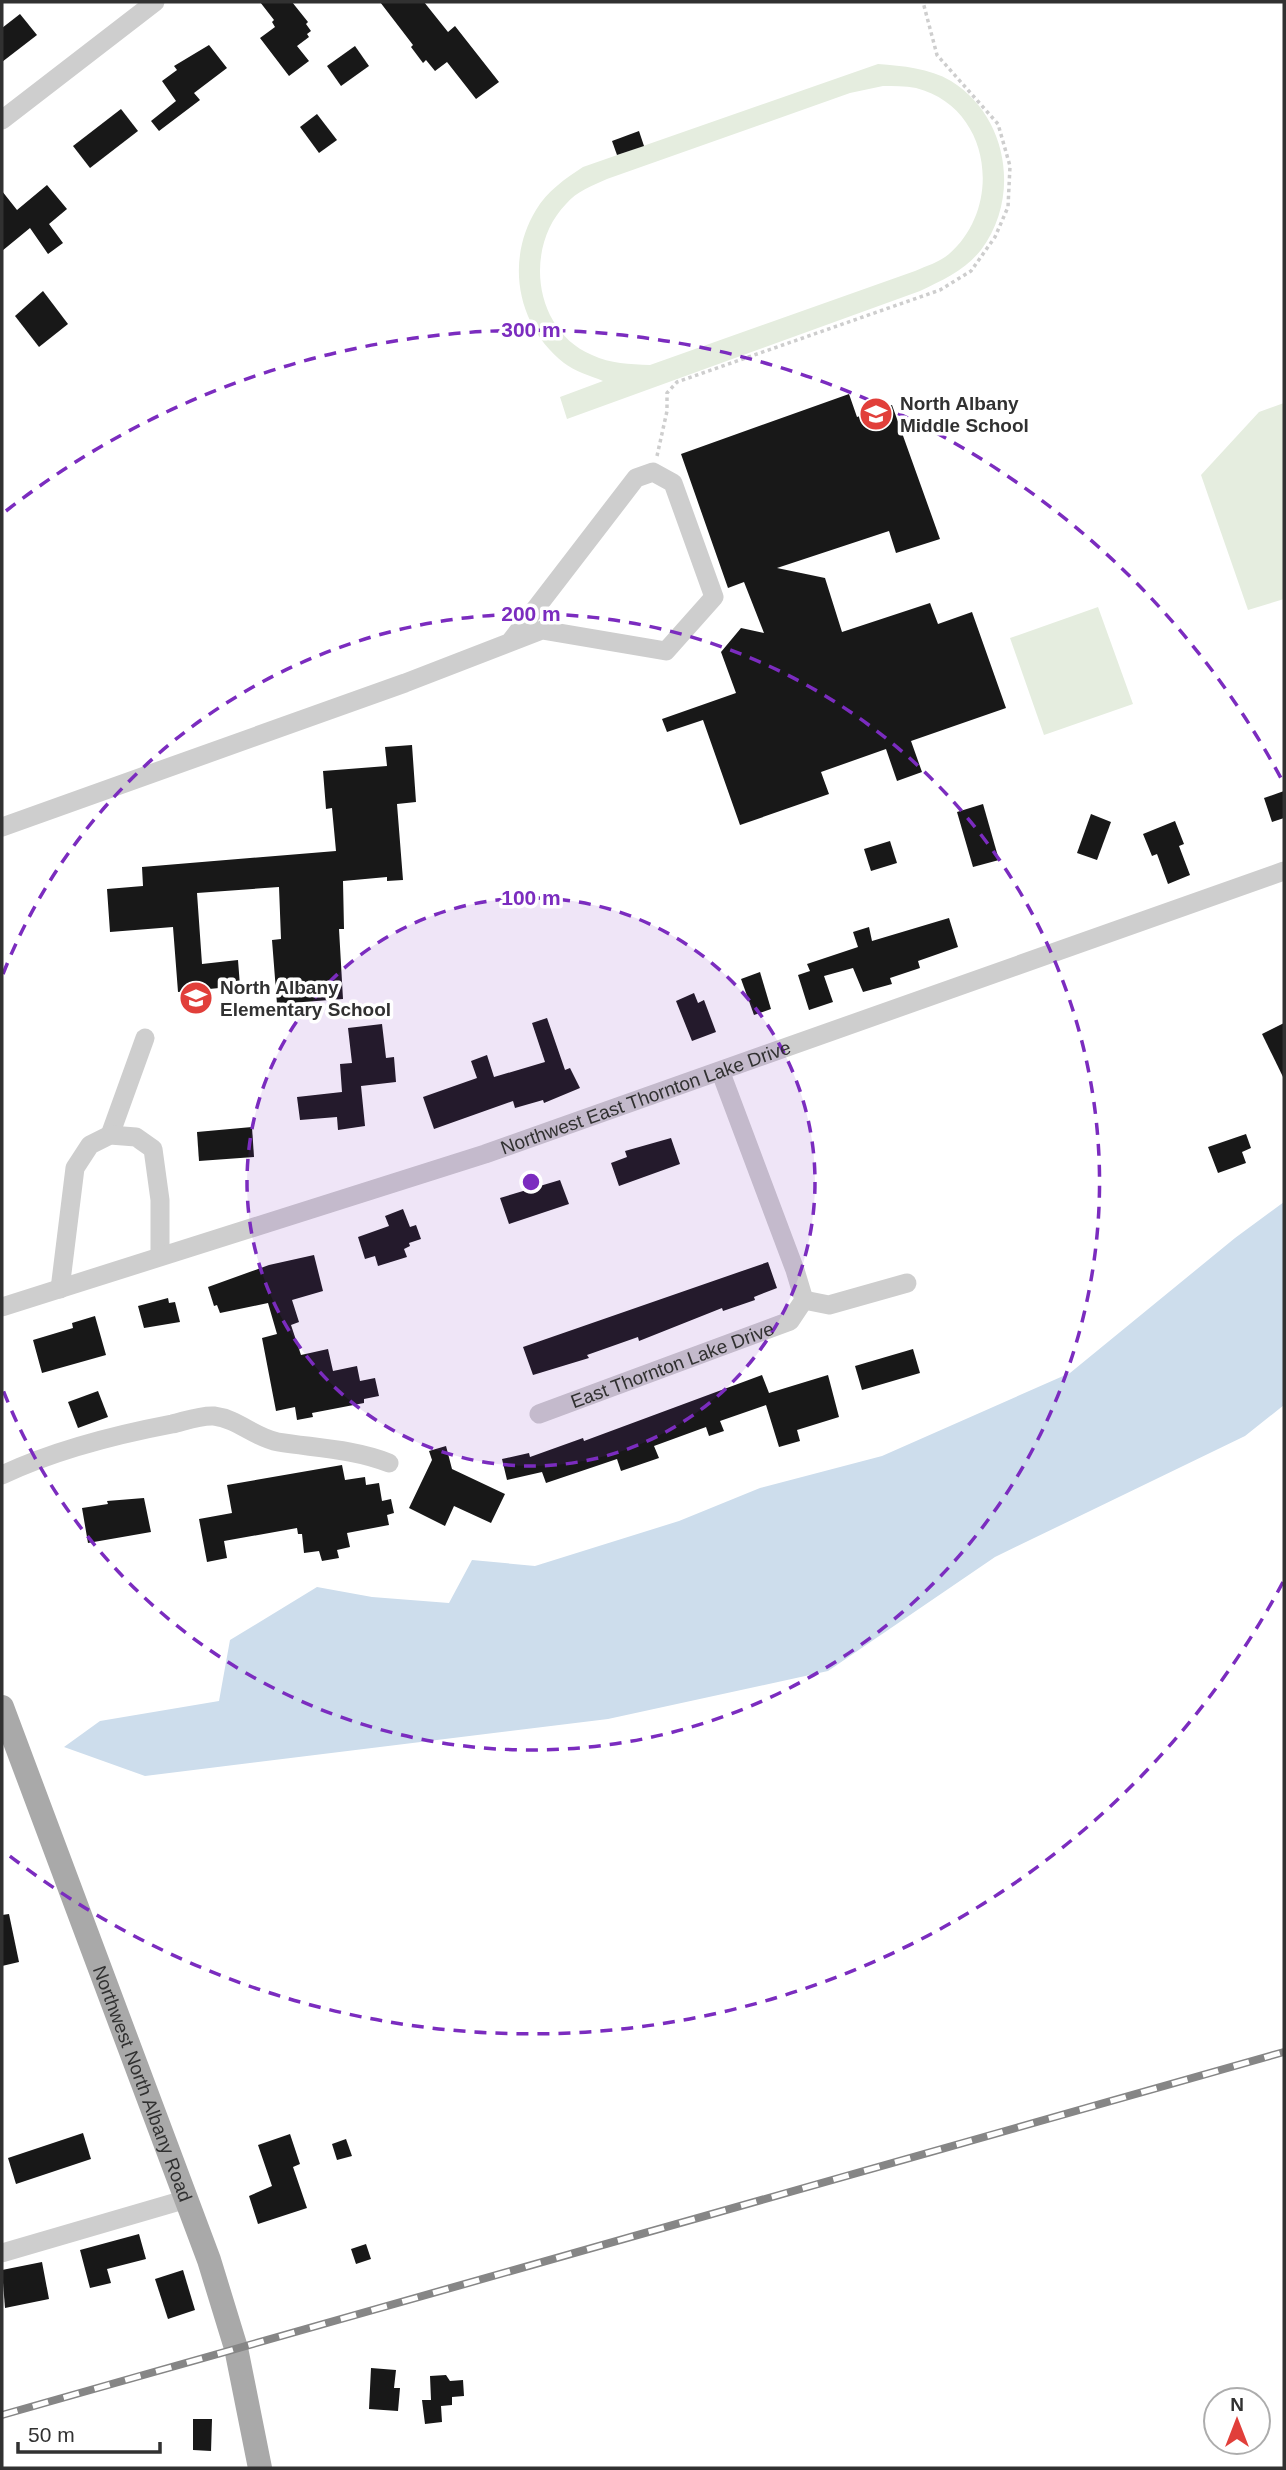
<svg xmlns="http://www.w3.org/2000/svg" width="1286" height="2470" font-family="Helvetica,sans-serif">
	<rect width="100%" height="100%" fill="#fff"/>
	<!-- green -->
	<g fill="#e5eddf" fill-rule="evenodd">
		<path d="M878 64C903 66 929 68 951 81 1008 116 1021 197 981 250 965 270 943 280 920 291L567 419 560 397 603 381C591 376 574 371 564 363 517 326 505 261 536 210 547 191 565 179 583 167ZM883 86C893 86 905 86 916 88 991 107 1004 206 949 254 940 262 926 266 915 271L650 365C629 364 611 364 592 355 533 330 524 247 566 204 577 191 592 186 607 179L850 93Z"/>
		<path d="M1284 403V599L1248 610 1201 475 1259 412Z"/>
		<path d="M1098 607 1133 704 1044 735 1010 638Z"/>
	</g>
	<!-- water -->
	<path fill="#cdddec" d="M1284 1202V1405L1245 1436 995 1557 828 1671 608 1719 145 1776 64 1747 100 1721 219 1701 230 1640 317 1587 372 1597 449 1603 472 1560 535 1566 679 1521 760 1488 882 1456 1070 1373 1235 1238Z"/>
	<!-- building -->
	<g fill="#181818">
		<path d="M260 2H292L308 22 306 24 311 31 307 34 309 37 297 46 309 61 289 76 260 38 275 27 272 22 274 20Z"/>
		<path d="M380 2H424L448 32 455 26 499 82 476 99 447 62 435 71 426 60 423 63 411 47 413 45Z"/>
		<path d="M20 14 37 35 2 62V28Z"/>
		<path d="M209 45 227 68 194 93 200 100 159 131 151 121 176 101 162 81 177 70 174 66Z"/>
		<path d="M355 46 369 66 341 86 327 66Z"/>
		<path d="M121 109 138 131 90 168 73 146Z"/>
		<path d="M317 114 337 140 319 153 300 127Z"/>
		<path d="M639 131 644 146 617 155 612 141Z"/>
		<path d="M47 185 67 209 49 224 63 243 48 254 30 228 2 251V191L17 210Z"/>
		<path d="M43 291 68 324 39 347 15 316Z"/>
		<path d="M849 394 857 417 892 405 940 539 896 553 889 531 777 568 825 578 842 632 930 603 938 624 972 612 1006 708 911 741 922 772 897 781 886 749 821 772 829 794 740 825 703 720 667 732 662 719 736 693 721 652 741 628 764 633 744 582 728 588 681 454Z"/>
		<path d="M412 745 416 802 397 804 403 880 387 881V877L343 881 344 929H339L343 999 277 1004 272 940 281 939 279 887 197 893 202 964 238 960 240 986 178 992 173 927 110 932 107 889 143 886 142 867 336 851 332 808 326 809 323 771 387 766 385 747Z"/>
		<path d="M1284 791V818L1272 822 1264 798Z"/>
		<path d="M983 804 999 860 973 867 957 812Z"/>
		<path d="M1091 814 1111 822 1097 860 1077 853Z"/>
		<path d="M1175 821 1184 844 1179 846 1190 875 1168 884 1157 854 1152 856 1143 834Z"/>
		<path d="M890 841 897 863 871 871 864 849Z"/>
		<path d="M949 918 958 947 918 961 920 968 890 978 892 984 863 992 853 968 824 976 833 1002 809 1010 798 975 810 971 807 964 858 947 853 932 869 927 872 941Z"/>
		<path d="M760 972 771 1009 754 1015 741 979Z"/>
		<path d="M694 993 698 1003 704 1000 716 1032 692 1041 676 1001Z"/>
		<path d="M547 1018 565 1070 570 1068 580 1088 544 1103 543 1100 515 1108 513 1101 434 1129 423 1097 477 1078 471 1061 487 1055 494 1077 545 1062 532 1023Z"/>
		<path d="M1284 1023V1079L1262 1034Z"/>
		<path d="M382 1024 386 1058 394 1057 396 1082 361 1086 365 1126 338 1130 337 1117 300 1120 297 1097 342 1092 340 1064 352 1063 348 1028Z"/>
		<path d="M252 1127 254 1157 199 1161 197 1132Z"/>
		<path d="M1246 1134 1251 1148 1242 1152 1246 1163 1218 1173 1208 1147Z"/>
		<path d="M671 1138 680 1164 619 1186 611 1163 627 1157 625 1151Z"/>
		<path d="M560 1180 569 1204 509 1224 500 1198Z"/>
		<path d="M403 1209 410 1227 416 1225 421 1239 409 1243 410 1246 404 1249 407 1257 378 1266 375 1256 365 1259 358 1237 389 1226 385 1216Z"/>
		<path d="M314 1255 323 1291 292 1300 299 1322 291 1325 301 1355 328 1349 333 1371 357 1366 360 1381 375 1378 379 1396 364 1399V1403L312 1413 313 1417 297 1420 295 1407 276 1411 262 1338 277 1334 268 1303 220 1313 217 1305 214 1306 208 1287 269 1265Z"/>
		<path d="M768 1262 777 1288 754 1297 755 1300 723 1311 722 1308 639 1341 638 1337 587 1355 589 1358 533 1375 523 1347Z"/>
		<path d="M168 1298 169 1303 175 1302 180 1322 144 1328 138 1306Z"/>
		<path d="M95 1316 106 1355 42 1373 33 1340 73 1328 72 1323Z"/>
		<path d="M913 1349 920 1373 862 1390 855 1366Z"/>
		<path d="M762 1375 769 1393 828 1375 839 1417 797 1430 800 1441 779 1447 766 1405 720 1421 724 1431 709 1436 706 1427 654 1446 659 1458 621 1471 617 1459 546 1483 542 1472 507 1480 502 1459 529 1453 530 1457 583 1438 584 1441Z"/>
		<path d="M98 1391 108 1417 78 1428 68 1402Z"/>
		<path d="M446 1446 452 1469 505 1494 491 1523 454 1506 445 1526 409 1508 432 1460 429 1451Z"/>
		<path d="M342 1465 345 1480 365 1477 366 1485 379 1483 382 1501 391 1499 394 1513 387 1515 389 1525 347 1533 350 1547 337 1550 339 1558 322 1561 319 1551 304 1553 302 1534H298L297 1528 224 1541 227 1558 207 1562 199 1519 232 1513 227 1485Z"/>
		<path d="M144 1498 151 1532 88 1543 82 1508 108 1504 107 1501Z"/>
		<path d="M9 1914 19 1962 2 1966V1915Z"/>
		<path d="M83 2133 91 2159 16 2184 8 2158Z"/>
		<path d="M290 2134 300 2164 293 2167 307 2208 258 2224 249 2196 272 2186 258 2145Z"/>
		<path d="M346 2139 352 2156 337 2160 332 2144Z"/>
		<path d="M139 2234 146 2259 107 2269 111 2283 90 2288 80 2250Z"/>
		<path d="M366 2244 371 2259 356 2264 351 2249Z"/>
		<path d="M42 2262 49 2299 5 2308 2 2270Z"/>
		<path d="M183 2270 195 2310 168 2319 155 2279Z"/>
		<path d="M371 2368 396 2370 394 2388H400L398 2411 369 2409Z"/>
		<path d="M446 2375 450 2381 463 2380 464 2396 452 2397V2405L441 2406 442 2422 425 2424 422 2400H431L430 2376Z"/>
		<path d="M193 2419H212L211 2451 193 2450Z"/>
	</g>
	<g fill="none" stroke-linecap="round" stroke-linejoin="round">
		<!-- path -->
		<path stroke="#cecece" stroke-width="3.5" stroke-dasharray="3.5 3.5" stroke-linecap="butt" d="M657 456 667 411V393L677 382 940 290 971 271 995 237 1008 207 1010 166 998 124 937 55 923 2"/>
		<!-- minor -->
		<g stroke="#cecece" stroke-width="19">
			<path d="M2 120 155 2"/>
			<path d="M2 827 405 683 542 630 666 651 714 597 673 483 653 472 636 478 510 642"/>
			<path d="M110 1135 145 1038"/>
			<path d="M60 1289 75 1168 90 1145 110 1135 136 1137 153 1149 160 1200V1256"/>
			<path d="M804 1300 829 1305 907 1283"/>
			<path id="s1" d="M2 1307 485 1154 1284 871"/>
			<path id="s2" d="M539 1414 790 1321 804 1300 795 1270 721 1073"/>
			<path d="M2 1475C55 1450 114 1435 172 1424 185 1421 201 1415 214 1416 238 1419 255 1438 278 1442 315 1448 354 1449 389 1463"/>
			<path d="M2 2253 187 2199"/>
		</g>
		<!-- major -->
		<path stroke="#a9a9a9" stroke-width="24" id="s3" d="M2 1707 209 2260 236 2348 260 2468"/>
		<defs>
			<path id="rail" d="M2 2415 1284 2052"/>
		</defs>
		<!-- rail casing -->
		<use href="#rail" stroke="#868686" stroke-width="8"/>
		<!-- rail -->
		<use href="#rail" stroke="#fff" stroke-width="5" stroke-dasharray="16" stroke-linecap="butt"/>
	</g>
	<!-- distance rings -->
	<circle cx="531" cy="1182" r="284" fill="#7b2cbf" fill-opacity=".12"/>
	<g fill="none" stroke="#7b2cbf" stroke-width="3.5" stroke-dasharray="12 9">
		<circle cx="531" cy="1182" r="284"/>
		<path d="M3 974A568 568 0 1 1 3 1390"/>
		<path d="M1283 1582A852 852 0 0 1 6 1853M6 511A852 852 0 0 1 1283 782"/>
	</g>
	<!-- icons -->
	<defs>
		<symbol id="school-disc" viewBox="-11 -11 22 22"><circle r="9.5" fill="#e13f3a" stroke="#fff"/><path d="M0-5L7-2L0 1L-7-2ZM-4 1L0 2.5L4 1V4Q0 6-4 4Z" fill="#fff"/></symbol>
	</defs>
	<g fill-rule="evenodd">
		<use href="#school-disc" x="857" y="395" width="38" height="38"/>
		<use href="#school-disc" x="177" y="979" width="38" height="38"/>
	</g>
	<g text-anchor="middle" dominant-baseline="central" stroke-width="7" stroke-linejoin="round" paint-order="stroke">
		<!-- poi labels -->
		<g font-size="19" font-weight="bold" fill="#313131" stroke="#fff" text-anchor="start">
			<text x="900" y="403">North Albany<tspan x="900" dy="22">Middle School</tspan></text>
			<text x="220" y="987">North Albany<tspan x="220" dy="22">Elementary School</tspan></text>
		</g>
		<!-- street labels -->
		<g font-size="19" fill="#313131" stroke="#fff">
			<text stroke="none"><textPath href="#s1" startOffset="677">Northwest East Thornton Lake Drive</textPath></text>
			<text stroke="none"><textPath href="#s2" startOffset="142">East Thornton Lake Drive</textPath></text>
			<text stroke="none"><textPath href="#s3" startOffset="402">Northwest North Albany Road</textPath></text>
		</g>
	</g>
	<circle cx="531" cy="1182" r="10" fill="#7b2cbf" stroke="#fff" stroke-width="3.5"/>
	<g font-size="21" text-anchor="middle" font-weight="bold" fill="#7b2cbf" stroke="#fff" stroke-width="7" stroke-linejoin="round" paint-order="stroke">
		<text x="531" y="337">300 m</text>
		<text x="531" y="621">200 m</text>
		<text x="531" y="905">100 m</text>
	</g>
	<!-- border -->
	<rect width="1286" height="2470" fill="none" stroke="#313131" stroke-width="7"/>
	<!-- north arrow -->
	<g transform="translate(1237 2421)"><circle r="33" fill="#ffffff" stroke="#adadad" stroke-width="2"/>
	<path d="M0-5L12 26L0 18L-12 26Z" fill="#e13f3a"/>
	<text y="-10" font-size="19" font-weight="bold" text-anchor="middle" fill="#313131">N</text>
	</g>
	<!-- scale -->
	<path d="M18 2442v10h142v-10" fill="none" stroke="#313131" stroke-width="3.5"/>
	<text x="28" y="2442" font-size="21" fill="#313131" stroke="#ffffff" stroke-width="5" paint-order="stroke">50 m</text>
</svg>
